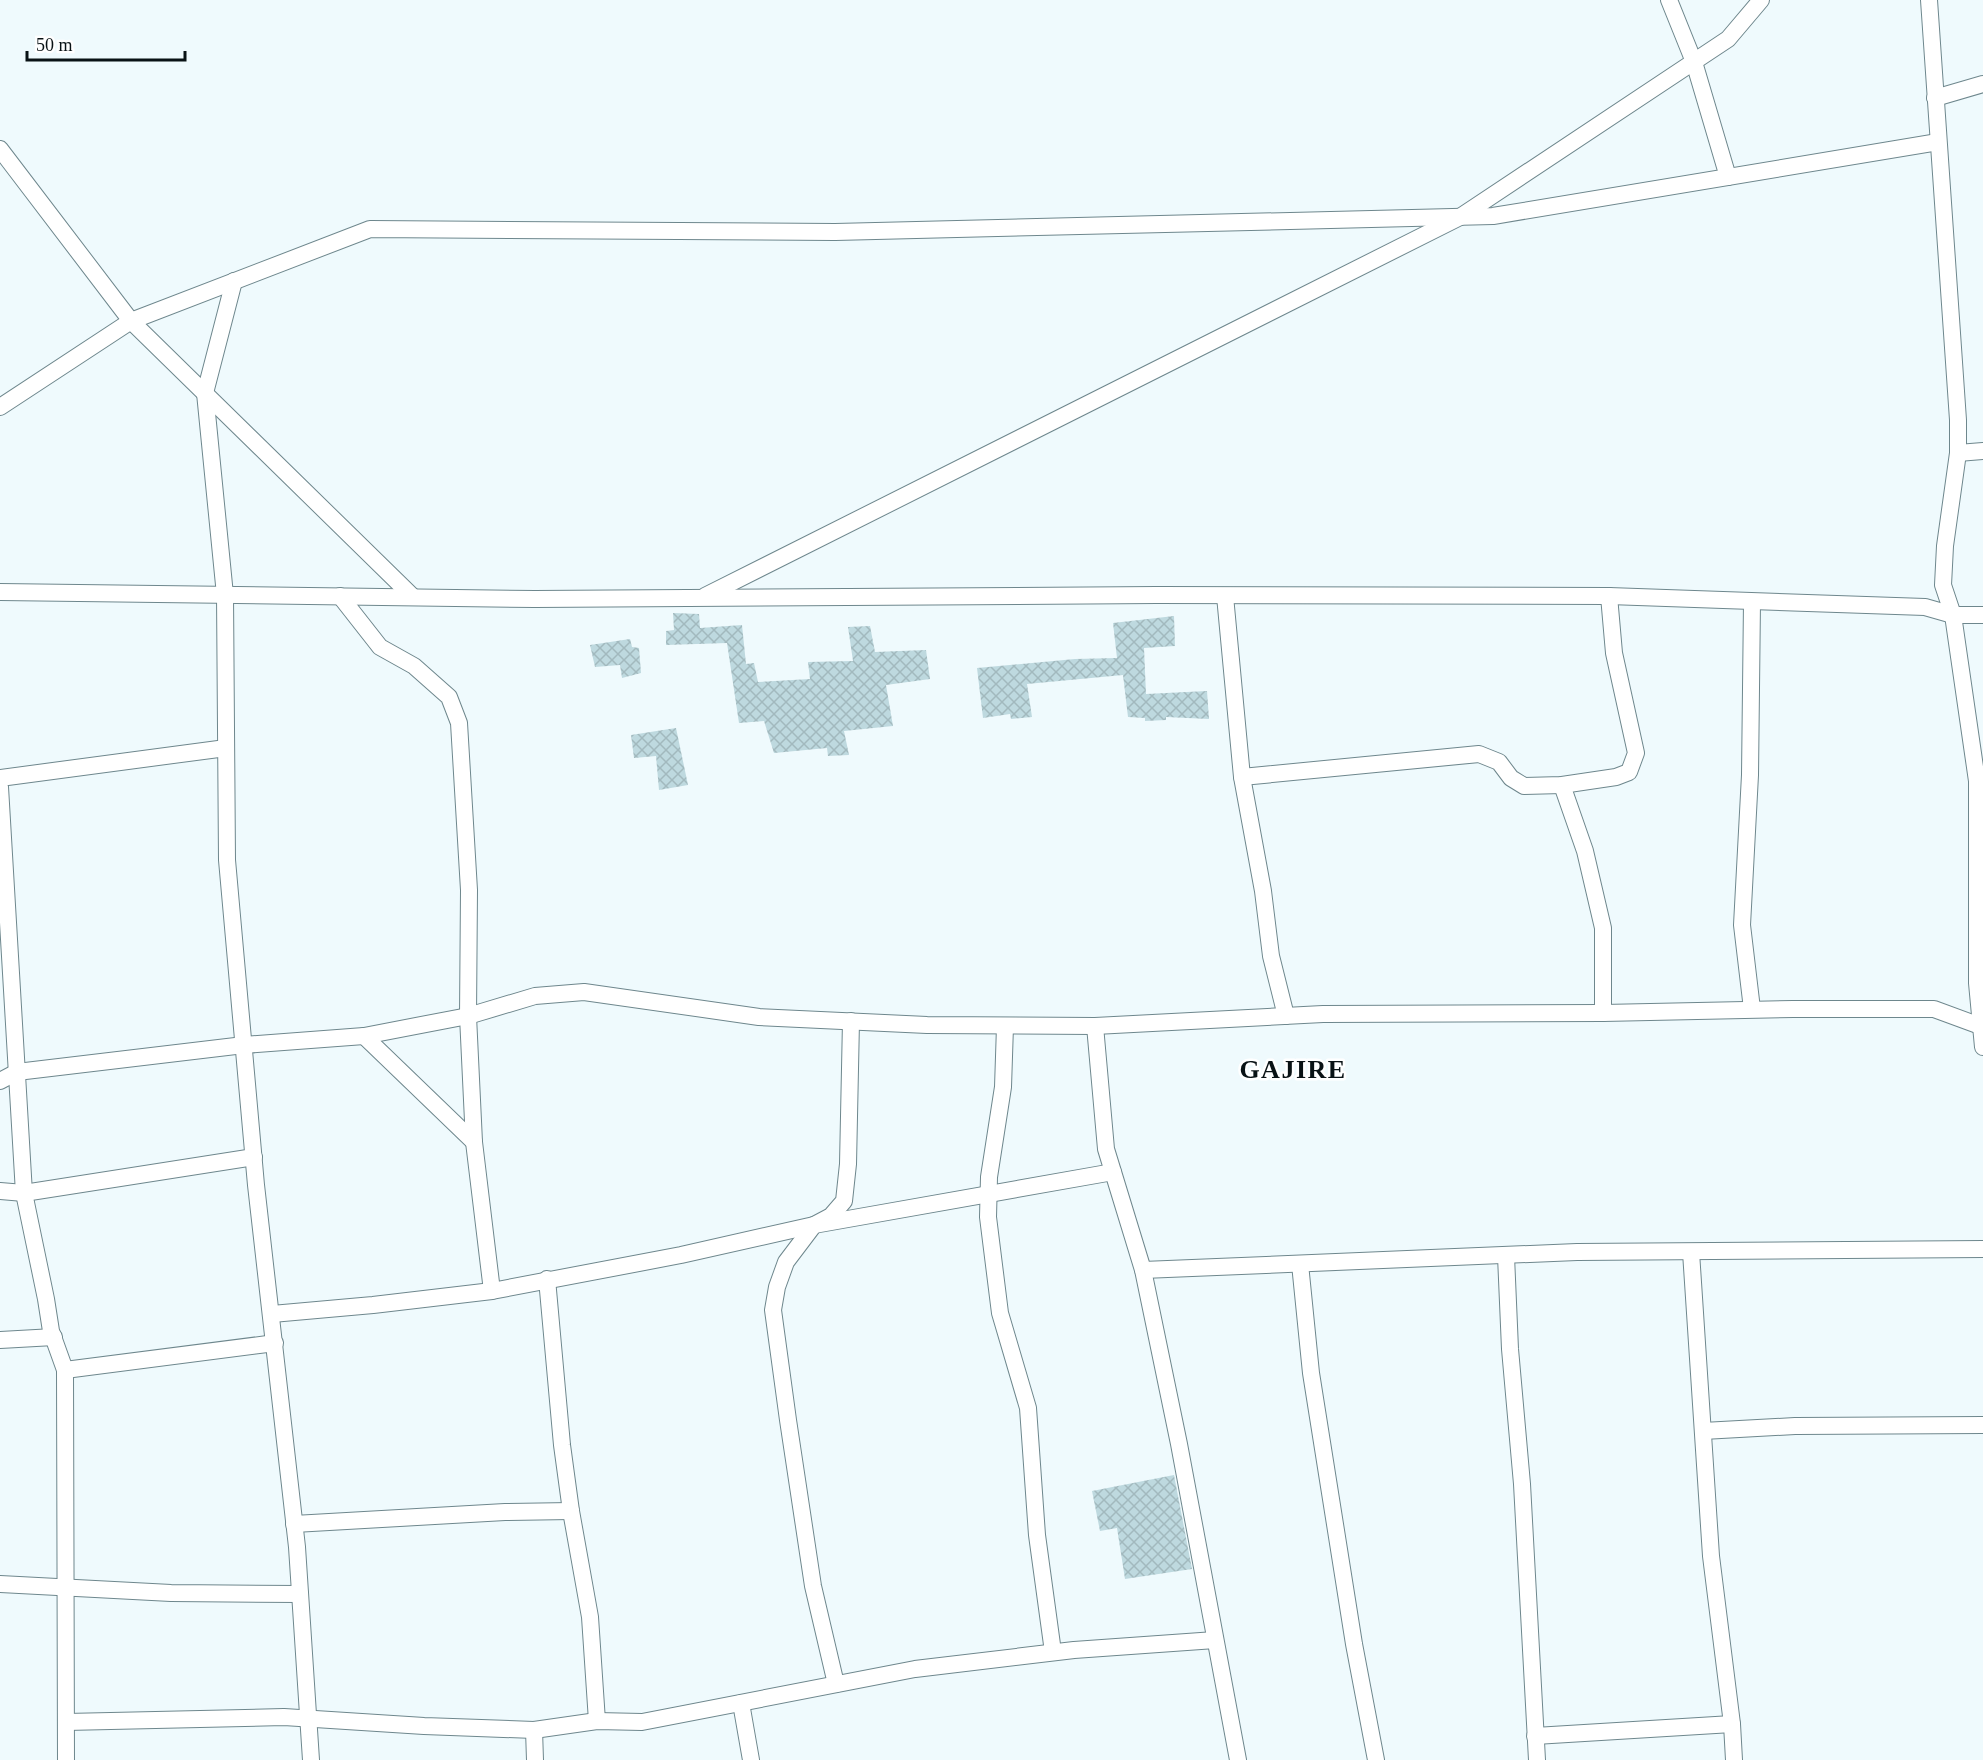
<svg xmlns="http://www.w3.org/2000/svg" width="1983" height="1760" font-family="Georgia,serif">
	<defs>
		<pattern id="building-cross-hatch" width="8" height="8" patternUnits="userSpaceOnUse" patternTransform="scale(1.5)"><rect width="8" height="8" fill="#bed9df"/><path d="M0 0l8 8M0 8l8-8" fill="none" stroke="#a2b9be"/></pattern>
	</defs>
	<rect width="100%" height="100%" fill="#effafd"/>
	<!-- building -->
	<g fill="url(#building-cross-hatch)">
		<path d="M673 613 699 614 700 628 742 625 746 664 754 663 758 682 810 679 808 662 853 661 848 627 870 626 875 652 926 650 930 679 886 685 893 726 844 731 849 755 828 756 827 748 774 753 764 721 739 723 727 643 666 645V631L674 630Z"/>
		<path d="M1174 616 1175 646 1144 648 1146 694 1207 691 1209 719 1166 717V720L1145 721V718L1128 717 1123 675 1027 684 1032 717 1011 719 1010 714 983 718 977 668 1075 659 1117 658 1113 623Z"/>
		<path d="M630 639 632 647 639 648 641 673 622 678 620 665 595 667 590 645Z"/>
		<path d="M676 728 688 785 659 790 656 756 634 758 631 735Z"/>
		<path d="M1174 1475 1192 1569 1125 1579 1117 1528 1100 1531 1092 1491Z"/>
	</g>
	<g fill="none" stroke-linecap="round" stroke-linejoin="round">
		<defs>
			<g id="street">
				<path d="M1669 0 1694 62 1728 177"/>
				<path d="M1929 0 1958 420V453L1945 546 1943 585 1953 615 1977 781V983L1983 1047"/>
				<path d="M1935 98 1983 84"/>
				<path d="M0 149 131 321 413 597"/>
				<path d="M234 281 205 393 225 595 227 860 256 1185 297 1547 311 1760"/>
				<path d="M0 407 131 321 370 229 835 232 1493 216 1938 142"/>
				<path d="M1958 453 1983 451"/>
				<path d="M0 592 535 599 1157 595 1609 596 1925 607 1953 615H1983"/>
				<path d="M340 596 380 647 414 666 449 697 459 723 469 890 468 1016 474 1142 492 1291"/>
				<path d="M705 596 1460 217 1728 39 1761 0"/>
				<path d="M1225 596 1242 777 1263 891 1271 956 1286 1016"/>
				<path d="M1752 602 1750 775 1742 925 1752 1009"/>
				<path d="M1242 777 1479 754 1499 762 1511 778 1524 786 1562 785 1616 777 1629 772 1636 753 1614 653 1609 596"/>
				<path d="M0 778 226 748"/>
				<path d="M1562 785 1585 851 1603 928V1013"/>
				<path d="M0 787 24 1193 46 1299 51 1331 65 1370 66 1760"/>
				<path d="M1005 1026 1003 1087 989 1177 988 1217 1000 1313 1028 1408 1037 1535 1053 1652"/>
				<path d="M1095 1026 1106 1149 1143 1270 1179 1444 1238 1760"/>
				<path d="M364 1036 474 1142"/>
				<path d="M0 1081 17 1072 244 1045 364 1036 468 1016 535 996 584 992 759 1017 927 1025 1095 1026 1323 1014 1603 1013 1793 1009H1934L1983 1027"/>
				<path d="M0 1191 24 1193 254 1157"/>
				<path d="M1691 1252 1711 1556 1732 1724 1734 1760"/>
				<path d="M1506 1256 1510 1349 1522 1484 1537 1760"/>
				<path d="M1300 1264 1311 1373 1354 1644 1376 1760"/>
				<path d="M1143 1270 1577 1252 1983 1249"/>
				<path d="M547 1279 562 1445 571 1511 590 1617 597 1721"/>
				<path d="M272 1314 373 1305 492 1291 681 1255 814 1225 1113 1172"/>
				<path d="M0 1340 54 1337"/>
				<path d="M65 1370 275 1343"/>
				<path d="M1703 1431 1795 1426 1983 1425"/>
				<path d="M294 1524 505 1512 571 1511"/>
				<path d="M0 1584 171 1593 300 1594"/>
				<path d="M836 1684 813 1586 788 1420 773 1310 777 1287 786 1262 814 1225 831 1216 844 1201 848 1164 851 1021"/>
				<path d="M741 1703 751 1760"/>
				<path d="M66 1722 284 1717 424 1726 534 1730 597 1721 642 1722 915 1669 1074 1650 1215 1640"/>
				<path d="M534 1730 535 1760"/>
				<path d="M1535 1736 1732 1724"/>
			</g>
		</defs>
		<!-- street casing -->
		<use href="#street" stroke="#6e878d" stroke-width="18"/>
		<!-- street -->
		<use href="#street" stroke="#fff" stroke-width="16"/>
	</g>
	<g text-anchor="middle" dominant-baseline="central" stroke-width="5" stroke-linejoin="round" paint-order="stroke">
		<!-- district labels -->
		<g font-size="26" font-weight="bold" letter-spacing="1.5" fill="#091215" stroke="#fff">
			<text x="1293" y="1069">GAJIRE</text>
		</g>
	</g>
	<!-- scale -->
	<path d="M27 51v9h158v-9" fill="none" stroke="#091215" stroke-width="3"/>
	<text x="36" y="51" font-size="18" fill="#091215" stroke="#ffffff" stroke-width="4.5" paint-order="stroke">50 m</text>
</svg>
